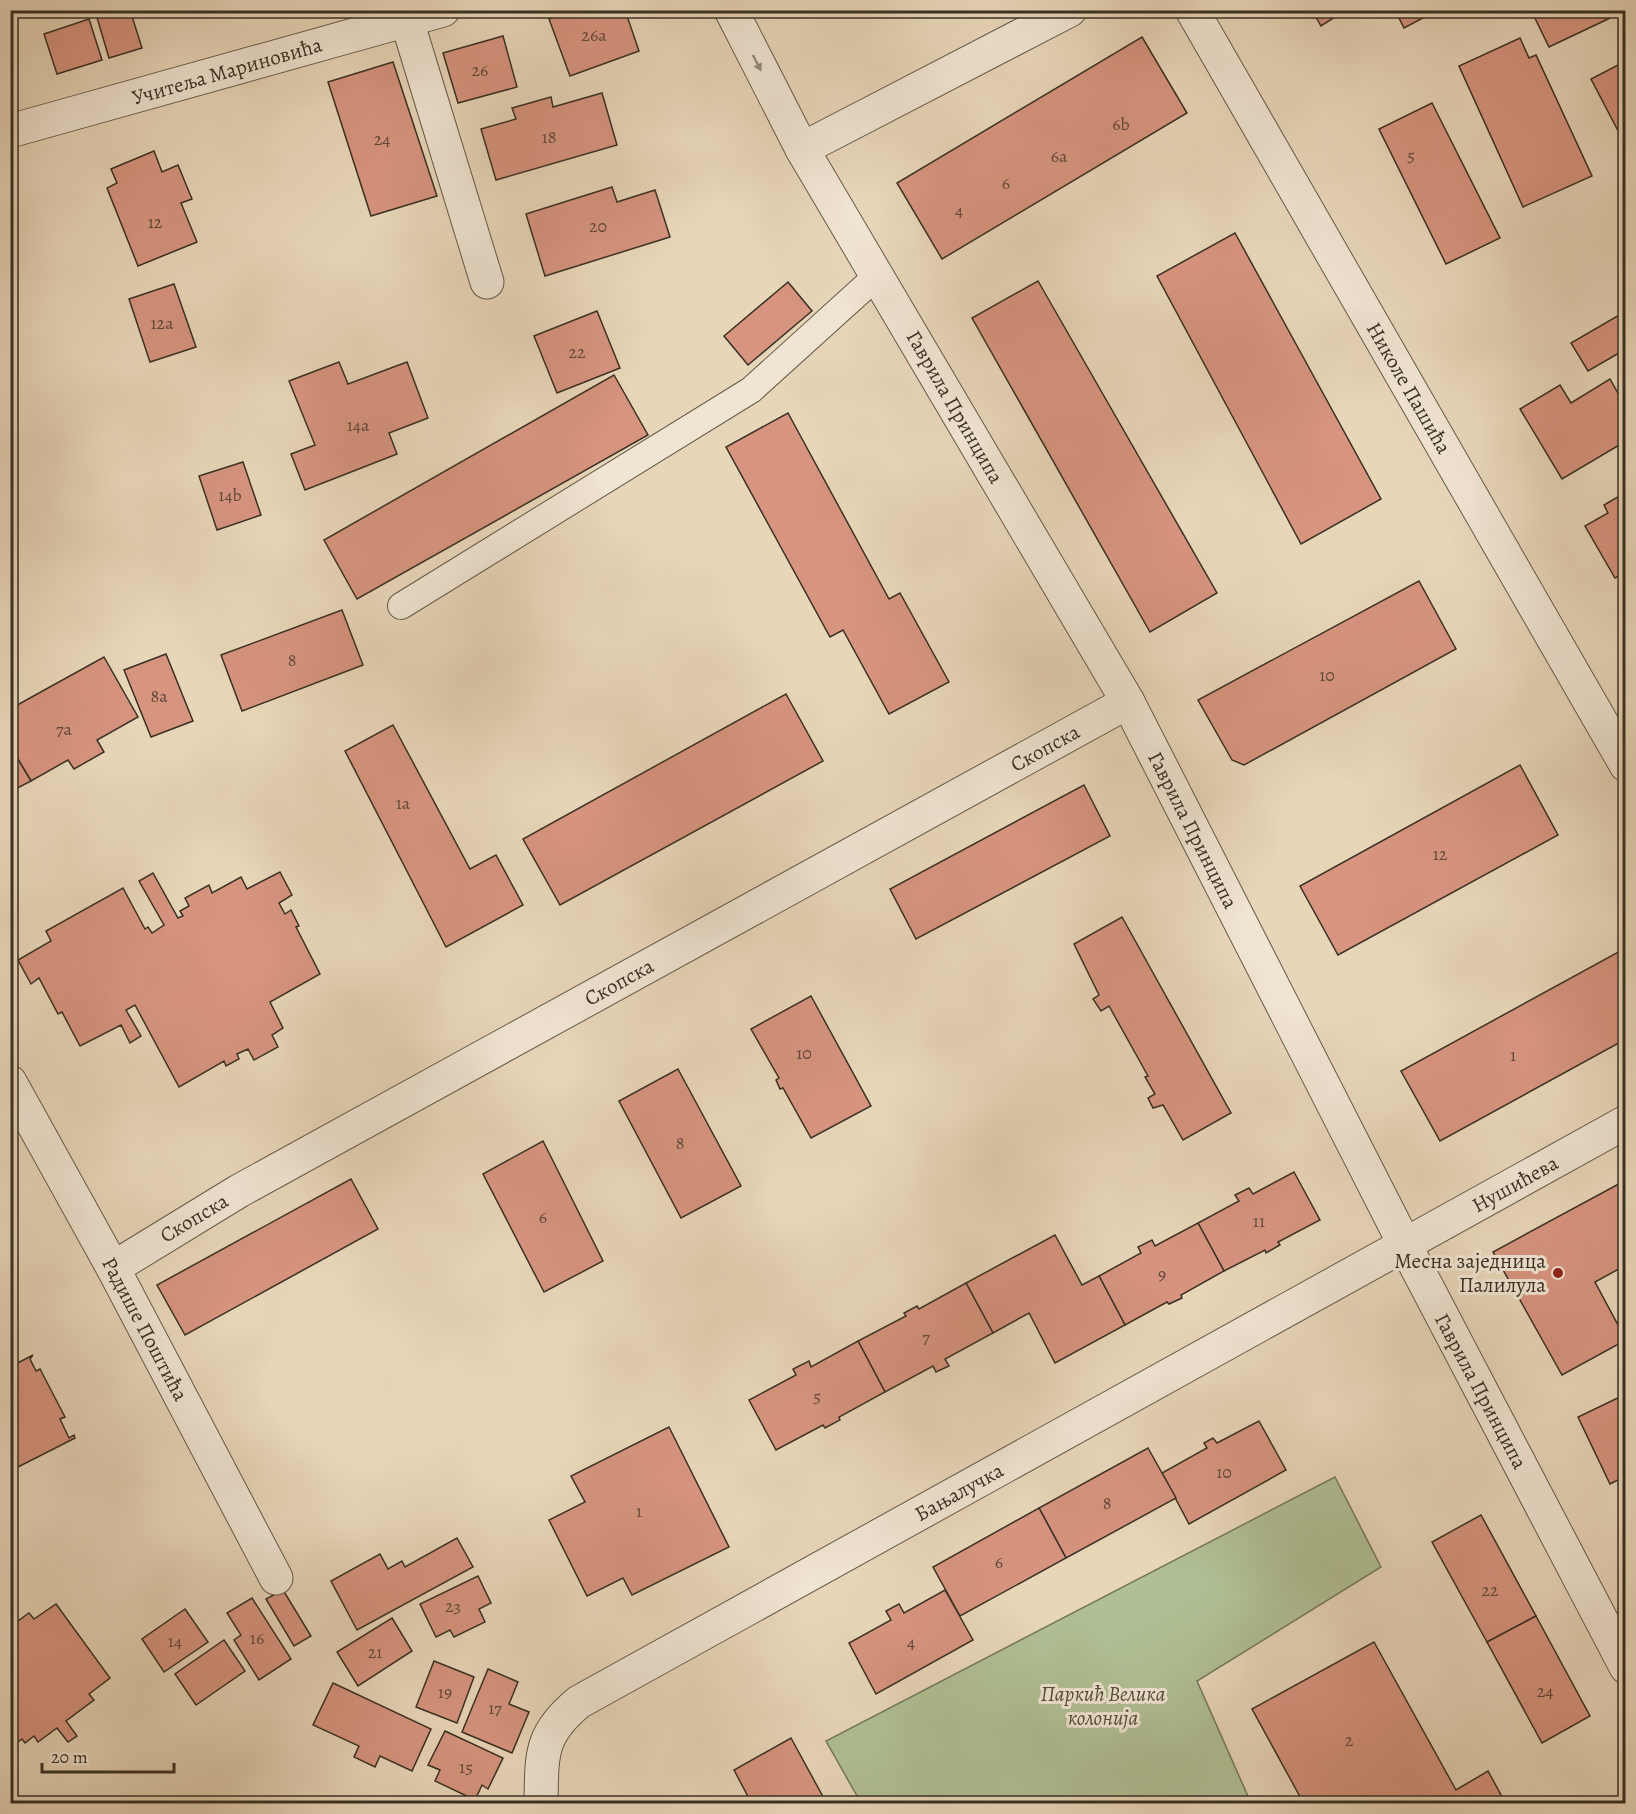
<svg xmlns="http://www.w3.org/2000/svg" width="1636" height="1814" font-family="Alegreya,serif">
	<rect width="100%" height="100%" fill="#e8d6b9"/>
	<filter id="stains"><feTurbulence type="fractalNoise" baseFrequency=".00333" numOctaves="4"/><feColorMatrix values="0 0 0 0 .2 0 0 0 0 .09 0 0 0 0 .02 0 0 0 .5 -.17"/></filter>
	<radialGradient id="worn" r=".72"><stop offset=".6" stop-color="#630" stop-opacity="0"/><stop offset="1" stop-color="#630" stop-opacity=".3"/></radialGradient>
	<!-- green -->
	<path fill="#b0bf94" stroke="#74785c" stroke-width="1.5" d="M1335 1477 1381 1567 1197 1681 1251 1803H861L826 1741Z"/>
	<!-- building -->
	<g fill="#d7947f" stroke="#393024" stroke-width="1.5">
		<path d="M108 10H130L142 48 109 58 96 14Z"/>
		<path d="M573 10H625L639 51 570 76 549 19Z"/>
		<path d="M1312 10H1346L1321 26Z"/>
		<path d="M1395 10H1438L1404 28Z"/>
		<path d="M1531 10H1607L1610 18 1549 47Z"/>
		<path d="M89 19 102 60 57 74 44 34Z"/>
		<path d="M503 36 517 87 458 103 443 53Z"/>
		<path d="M1142 37 1187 113 942 259 897 183Z"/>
		<path d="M1520 38 1529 58 1536 55 1592 176 1523 207 1459 66Z"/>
		<path d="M393 62 437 196 371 216 328 82Z"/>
		<path d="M1620 64 1626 74V146L1591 79Z"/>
		<path d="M602 93 617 145 496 180 481 129 516 119 512 108 551 97 553 107Z"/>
		<path d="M1432 103 1500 238 1446 264 1379 129Z"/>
		<path d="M154 151 162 172 178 165 192 199 181 203 197 242 138 266 107 188 117 183 111 169Z"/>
		<path d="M612 187 617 202 655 190 670 237 545 276 526 214Z"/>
		<path d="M1235 233 1381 499 1301 544 1157 276Z"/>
		<path d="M1038 281 1217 593 1150 632 972 318Z"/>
		<path d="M788 282 812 311 748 365 724 336Z"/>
		<path d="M174 284 196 347 150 362 129 299Z"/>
		<path d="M597 311 620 368 557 393 534 336Z"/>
		<path d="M1626 311V349L1588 371 1571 343Z"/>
		<path d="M339 362 348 384 407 362 428 418 389 433 397 454 305 490 291 454 315 445 289 381Z"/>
		<path d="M614 375 648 435 357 599 324 540Z"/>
		<path d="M1610 379 1623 402 1619 404 1626 415V441L1562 479 1520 409 1560 385 1571 403Z"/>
		<path d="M788 413 889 599 900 593 949 682 889 714 843 630 830 637 726 447Z"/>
		<path d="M243 462 261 515 217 530 199 476Z"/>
		<path d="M1626 492V572L1615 578 1585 526 1608 513 1604 505Z"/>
		<path d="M1419 581 1456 649 1244 765 1232 760 1198 700Z"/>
		<path d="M342 610 363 665 242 711 221 655Z"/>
		<path d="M166 654 193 721 151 737 124 670Z"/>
		<path d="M104 657 138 717 97 740 104 752 74 769 68 760 31 781 10 746V709Z"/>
		<path d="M786 694 823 761 560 905 523 839Z"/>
		<path d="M393 725 470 869 496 855 523 905 446 947 345 751Z"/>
		<path d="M10 746 31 781 10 792Z"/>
		<path d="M1520 765 1558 835 1338 955 1300 886Z"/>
		<path d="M1084 785 1110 836 916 939 890 889Z"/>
		<path d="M280 872 292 895 279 903 285 914 291 910 299 926 296 927 320 974 270 1002 283 1028 272 1035 278 1047 254 1060 248 1049 237 1054 239 1059 226 1066 224 1061 179 1087 135 1005 126 1010 141 1036 130 1043 121 1025 80 1046 62 1012 58 1014 39 978 31 984 18 960 51 941 46 931 123 888 145 929 148 927 152 933 164 925 139 881 153 873 178 918 183 916 180 911 189 906 185 898 209 885 212 893 241 877 247 889Z"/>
		<path d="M1122 917 1231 1113 1183 1140 1163 1105 1153 1108 1148 1098 1155 1094 1145 1077 1148 1076 1109 1006 1101 1011 1093 999 1099 995 1074 944Z"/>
		<path d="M1622 950 1626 958V1039L1440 1141 1401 1071Z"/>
		<path d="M811 996 871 1106 811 1138 783 1088 780 1089 776 1080 779 1078 751 1029Z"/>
		<path d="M678 1069 741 1186 681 1218 619 1101Z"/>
		<path d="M543 1141 603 1261 544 1292 483 1174Z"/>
		<path d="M1294 1172 1320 1220 1278 1242 1280 1245 1266 1253 1265 1250 1224 1271 1198 1223 1239 1201 1235 1195 1249 1188 1253 1194Z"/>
		<path d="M351 1179 378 1229 185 1335 157 1285Z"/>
		<path d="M1626 1180V1265L1595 1282 1626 1340 1562 1375 1493 1252Z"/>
		<path d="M1198 1223 1224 1271 1181 1295 1182 1298 1169 1304 1167 1302 1125 1325 1099 1276 1141 1253 1138 1247 1152 1240 1155 1246Z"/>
		<path d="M1055 1235 1082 1285 1099 1276 1125 1325 1055 1363 1029 1313 993 1333 966 1283Z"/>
		<path d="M966 1283 993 1333 945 1359 949 1366 936 1372 933 1366 885 1392 858 1341 906 1316 904 1313 917 1306 919 1309Z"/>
		<path d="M858 1341 885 1392 839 1417 840 1420 825 1428 823 1425 776 1450 749 1400 796 1375 793 1369 809 1361 811 1367Z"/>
		<path d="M33 1355 30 1359 36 1371 40 1369 65 1417 60 1419 69 1438 74 1435 75 1438 18 1467 10 1453V1367Z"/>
		<path d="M1626 1394V1476L1610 1484 1578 1417Z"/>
		<path d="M1259 1421 1286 1470 1189 1524 1162 1473 1207 1448 1204 1443 1213 1438 1217 1443Z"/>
		<path d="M669 1427 729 1547 632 1595 623 1578 587 1596 549 1520 585 1502 571 1476Z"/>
		<path d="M1148 1448 1176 1498 1066 1558 1039 1508Z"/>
		<path d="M1039 1508 1066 1558 960 1616 933 1567Z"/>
		<path d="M1481 1515 1536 1616 1487 1642 1432 1542Z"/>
		<path d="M457 1538 473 1567 357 1630 331 1581 380 1554 388 1569 402 1561 405 1567Z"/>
		<path d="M478 1576 491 1603 479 1609 485 1622 454 1637 450 1630 436 1637 420 1604Z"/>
		<path d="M283 1590 311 1636 294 1646 266 1599Z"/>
		<path d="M945 1590 973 1640 876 1694 849 1643 891 1620 886 1611 899 1604 904 1613Z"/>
		<path d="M252 1598 291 1659 259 1680 234 1640 241 1635 227 1613Z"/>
		<path d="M56 1604 110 1678 89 1694 94 1700 66 1721 77 1736 68 1742 57 1728 38 1742 34 1736 25 1743 22 1739 10 1748V1627L29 1613 34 1619Z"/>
		<path d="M185 1609 208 1642 164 1672 142 1639Z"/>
		<path d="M1536 1616 1590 1716 1542 1743 1487 1642Z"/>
		<path d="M392 1618 412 1651 358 1686 337 1652Z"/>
		<path d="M224 1640 245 1671 196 1705 175 1674Z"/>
		<path d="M1374 1642 1456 1790 1488 1771 1506 1804H1304L1252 1709Z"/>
		<path d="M434 1661 474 1677 457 1723 416 1707Z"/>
		<path d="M488 1669 518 1682 509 1704 529 1712 512 1753 462 1732Z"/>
		<path d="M333 1683 431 1729 412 1771 380 1756 375 1767 354 1757 359 1746 313 1725Z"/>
		<path d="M445 1731 503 1758 488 1789 482 1785 475 1800 435 1781 440 1770 428 1765Z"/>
		<path d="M791 1738 827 1804H752L734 1770Z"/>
	</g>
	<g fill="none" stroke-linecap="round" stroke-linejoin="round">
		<defs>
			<path id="lane" d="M401 606 751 390 878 275"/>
			<g id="street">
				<path d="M731 10 802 149 1128 702 1405 1245 1626 1667"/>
				<path d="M1192 10 1626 765"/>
				<path d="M407 21 487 282"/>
				<path d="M10 131 443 10"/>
				<path d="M802 149 1070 10"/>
				<path d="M10 1082 113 1268 276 1578"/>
				<path d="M113 1268 239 1191 1128 702"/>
				<path d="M541 1804C542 1755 539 1735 579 1702L1626 1122"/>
			</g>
		</defs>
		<!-- lane casing -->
		<use href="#lane" stroke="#655a49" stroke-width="28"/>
		<!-- street casing -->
		<use href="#street" stroke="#655a49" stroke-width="35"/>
		<!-- lane -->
		<use href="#lane" stroke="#f0e4d2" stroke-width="26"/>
		<!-- street -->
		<use href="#street" stroke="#f0e4d2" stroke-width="33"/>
	</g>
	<!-- one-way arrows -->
	<defs><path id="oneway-solid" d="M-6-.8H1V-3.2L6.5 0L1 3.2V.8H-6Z" transform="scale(1.5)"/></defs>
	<use fill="#948a7b" href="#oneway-solid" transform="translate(757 63) rotate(63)"/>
	<!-- markers -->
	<circle fill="#8f2418" stroke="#f0e4d2" stroke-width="2" cx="1558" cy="1273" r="6"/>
	<g text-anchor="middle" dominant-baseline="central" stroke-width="6" stroke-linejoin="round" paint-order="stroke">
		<!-- number labels -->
		<g font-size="18" fill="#60493b">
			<text x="594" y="35">26a</text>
			<text x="480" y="70">26</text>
			<text x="1121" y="124">6b</text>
			<text x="549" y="137">18</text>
			<text x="382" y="139">24</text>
			<text x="1411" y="155">5</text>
			<text x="1059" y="156">6a</text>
			<text x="1006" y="183">6</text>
			<text x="959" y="210">4</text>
			<text x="155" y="222">12</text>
			<text x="598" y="226">20</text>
			<text x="162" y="323">12a</text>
			<text x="577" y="352">22</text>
			<text x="358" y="425">14a</text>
			<text x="230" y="495">14b</text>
			<text x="292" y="660">8</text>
			<text x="1327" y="675">10</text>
			<text x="159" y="696">8a</text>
			<text x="64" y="729">7a</text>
			<text x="403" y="803">1a</text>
			<text x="1440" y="854">12</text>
			<text x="804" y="1053">10</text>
			<text x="1513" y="1055">1</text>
			<text x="680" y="1143">8</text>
			<text x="543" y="1217">6</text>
			<text x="1259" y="1221">11</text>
			<text x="1162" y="1274">9</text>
			<text x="926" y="1337">7</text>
			<text x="817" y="1396">5</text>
			<text x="1224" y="1472">10</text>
			<text x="1107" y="1503">8</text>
			<text x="639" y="1511">1</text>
			<text x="999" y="1562">6</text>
			<text x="1490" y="1590">22</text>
			<text x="453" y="1606">23</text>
			<text x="257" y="1638">16</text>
			<text x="175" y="1641">14</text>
			<text x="911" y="1642">4</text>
			<text x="375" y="1652">21</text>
			<text x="1545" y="1691">24</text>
			<text x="445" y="1692">19</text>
			<text x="495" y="1708">17</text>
			<text x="1349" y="1740">2</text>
			<text x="466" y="1767">15</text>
		</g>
		<!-- street labels -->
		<g font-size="21" fill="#393024" stroke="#f0e4d2">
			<text transform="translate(227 71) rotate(-16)">Учитеља Мариновића</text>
			<text transform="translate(1409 388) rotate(60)">Николе Пашића</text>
			<text transform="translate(955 407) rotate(60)">Гаврила Принципа</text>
			<text transform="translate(1045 748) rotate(-29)">Скопска</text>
			<text transform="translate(1193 830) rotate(63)">Гаврила Принципа</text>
			<text transform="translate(619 982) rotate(-29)">Скопска</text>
			<text transform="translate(1515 1184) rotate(-29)">Нушићева</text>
			<text transform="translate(194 1218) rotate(-31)">Скопска</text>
			<text transform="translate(145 1329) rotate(62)">Радише Поштића</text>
			<text transform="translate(1481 1391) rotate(62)">Гаврила Принципа</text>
			<text transform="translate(959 1492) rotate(-29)">Бањалучка</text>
		</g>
		<!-- poi labels -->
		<g font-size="21" fill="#393024" stroke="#f0e4d2" text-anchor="end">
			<text x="1546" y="1261">Месна заједница<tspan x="1546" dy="24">Палилула</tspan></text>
		</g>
		<!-- park labels -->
		<g font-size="21" font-style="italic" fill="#514d3a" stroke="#f0e4d2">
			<text x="1103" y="1694">Паркић Велика<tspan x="1103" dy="24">колонија</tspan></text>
		</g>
	</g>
	<!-- margin -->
	<rect width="1636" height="1814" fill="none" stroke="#e8d6b9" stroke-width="36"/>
	<rect x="12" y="12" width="1612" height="1790" fill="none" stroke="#393024" stroke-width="3"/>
	<rect x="18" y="18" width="1600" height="1778" fill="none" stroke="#393024" stroke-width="1.5"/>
	<!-- scale -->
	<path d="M42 1763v9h132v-9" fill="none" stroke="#393024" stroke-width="3"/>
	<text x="51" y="1763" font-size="18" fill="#393024" stroke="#f0e4d2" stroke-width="4.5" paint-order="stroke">20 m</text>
	<rect width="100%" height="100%" filter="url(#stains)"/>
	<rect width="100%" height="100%" fill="url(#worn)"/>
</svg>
